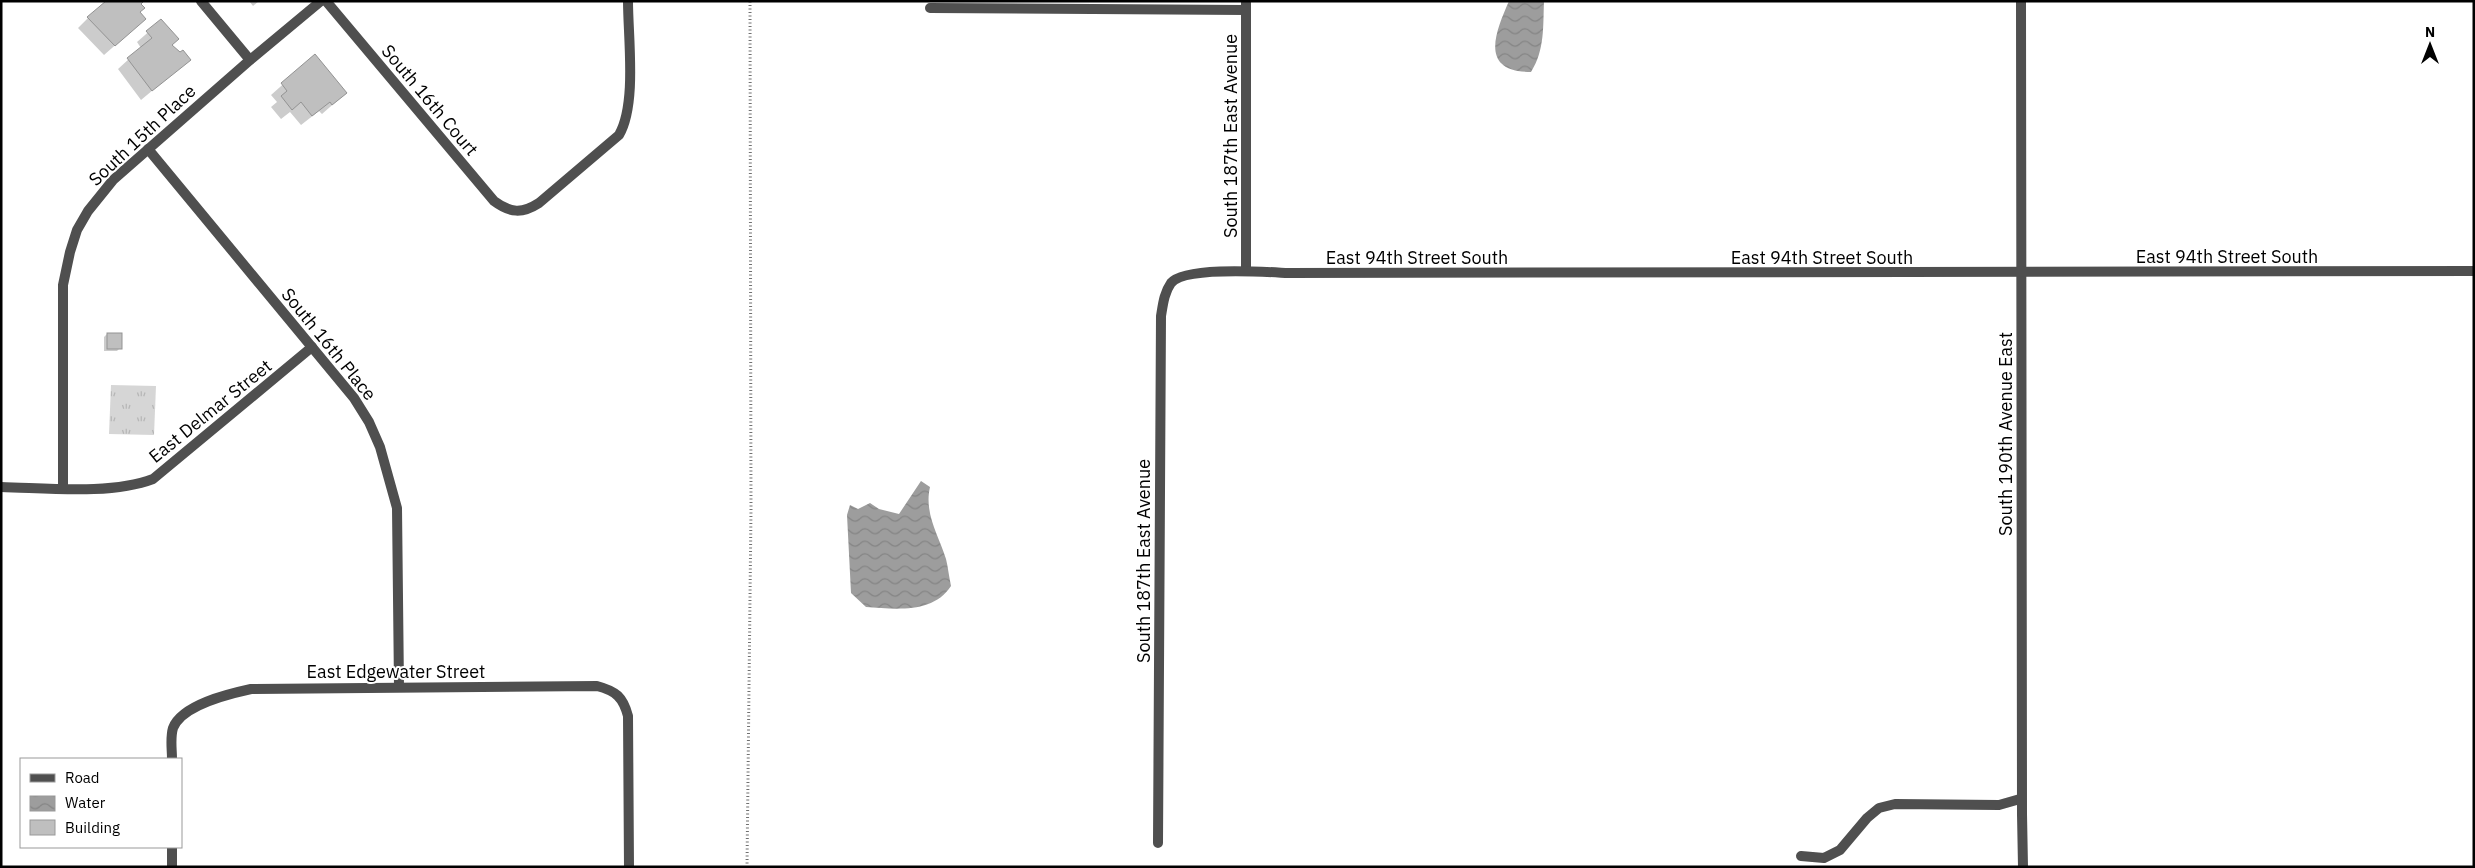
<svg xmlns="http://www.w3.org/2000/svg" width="2475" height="868" font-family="'IBM Plex Sans',sans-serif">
	<defs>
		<pattern id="grass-tufts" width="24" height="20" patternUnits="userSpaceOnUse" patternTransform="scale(1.25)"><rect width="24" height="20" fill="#d6d6d6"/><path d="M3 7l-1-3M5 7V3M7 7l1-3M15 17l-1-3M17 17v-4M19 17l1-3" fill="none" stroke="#b6b6b6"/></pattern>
		<pattern id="water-waves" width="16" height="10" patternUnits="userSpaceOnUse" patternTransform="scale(1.25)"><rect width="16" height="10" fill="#9d9d9d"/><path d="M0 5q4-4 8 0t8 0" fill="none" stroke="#858585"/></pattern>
	</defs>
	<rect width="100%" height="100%" fill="#fff"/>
	<!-- grass -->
	<path fill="url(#grass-tufts)" d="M111 385 156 386 154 435 109 434Z"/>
	<!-- water -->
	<g fill="url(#water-waves)">
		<path d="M1509 1H1544C1543 26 1545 50 1531 72 1479 72 1495 33 1509 1Z"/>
		<path d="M921 481 930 487C924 513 938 534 946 559 948 567 949 577 951 586 933 614 895 609 866 607L851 593 847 515 850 505 858 509 870 503 879 509 899 514Z"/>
	</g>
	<!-- shadow -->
	<g fill="#0003">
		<path d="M249 1H259L253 6Z"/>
		<path d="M139 4V12L145 19 104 55 78 28 88 18Z"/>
		<path d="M161 21 171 46 189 60 141 100 118 69 141 48 137 42Z"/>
		<path d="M315 56 346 93 322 114 319 111 301 125 290 112 281 119 271 107 277 102 271 95Z"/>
		<path d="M107 334 120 348 117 351H104V337Z"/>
	</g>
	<!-- building -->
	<g fill="#bfbfbf" stroke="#939393">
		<path d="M106 1H144L141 4 145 8 140 12 146 19 115 46 87 17Z"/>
		<path d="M161 19 179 39 172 45 180 52 183 50 191 60 152 91 127 58 152 38 146 31Z"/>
		<path d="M315 54 347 93 332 105 330 102 312 116 301 102 292 110 281 96 287 91 281 83Z"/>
		<rect x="107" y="333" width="15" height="16"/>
	</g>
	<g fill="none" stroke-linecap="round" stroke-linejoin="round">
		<!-- path -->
		<path stroke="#717171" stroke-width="3" stroke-dasharray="1 2.5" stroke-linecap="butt" d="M747 867 751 509 750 1"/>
		<!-- lane -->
		<g stroke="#4f4f4f" stroke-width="10">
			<path d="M2022 814 2023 867"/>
			<path d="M1801 856 1824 858 1840 850 1867 818 1879 808 1895 804 1999 805 2020 799"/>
		</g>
		<!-- street -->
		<g stroke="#4f4f4f" stroke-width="10">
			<path d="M201 1 250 60"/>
			<path d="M326 1 494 201C510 213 522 214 539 203L619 135C637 104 628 38 628 1"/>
			<path d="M2021 1 2022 814"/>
			<path d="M930 8 1246 10"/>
			<path d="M148 149 354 398 369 422 380 447 397 508 399 687"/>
			<path d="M1246 270V1"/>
			<path d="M1 487C47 488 111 495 153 479L312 347"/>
			<path d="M63 488V285L70 252 77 230 88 211 113 180 250 60 321 1"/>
			<path d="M172 759C172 749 170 738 173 728 182 705 228 694 251 689L597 686C616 691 623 697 628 716L629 867"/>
			<path d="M1158 843 1161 316C1163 304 1164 293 1171 283 1185 266 1266 272 1288 273L2474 271"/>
			<path d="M172 847V867"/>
		</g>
	</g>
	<g text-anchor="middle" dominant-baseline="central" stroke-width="4" stroke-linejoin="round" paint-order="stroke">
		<!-- street labels -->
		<g font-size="18" fill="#000" stroke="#fff">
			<text transform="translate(430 100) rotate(50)">South 16th Court</text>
			<text transform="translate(142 135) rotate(-43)">South 15th Place</text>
			<text transform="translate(1230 136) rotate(-90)">South 187th East Avenue</text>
			<text x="2227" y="256">East 94th Street South</text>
			<text x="1417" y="257">East 94th Street South</text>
			<text x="1822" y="257">East 94th Street South</text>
			<text transform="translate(329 344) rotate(51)">South 16th Place</text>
			<text transform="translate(210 411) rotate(-39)">East Delmar Street</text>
			<text transform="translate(2005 434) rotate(-90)">South 190th Avenue East</text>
			<text transform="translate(1143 561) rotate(-90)">South 187th East Avenue</text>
			<text x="396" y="671">East Edgewater Street</text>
		</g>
	</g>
	<!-- border -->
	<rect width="2475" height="868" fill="none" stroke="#000000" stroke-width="5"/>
	<!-- legend -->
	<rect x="20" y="758" width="162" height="90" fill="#ffffff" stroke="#999999"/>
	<rect x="30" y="774" width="25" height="8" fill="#4f4f4f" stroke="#999999"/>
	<text x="65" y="783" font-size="15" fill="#000000">Road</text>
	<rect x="30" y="796" width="25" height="15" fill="url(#water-waves)" stroke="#999999"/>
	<text x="65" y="808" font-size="15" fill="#000000">Water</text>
	<rect x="30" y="820" width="25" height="15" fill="#bfbfbf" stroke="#999999"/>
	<text x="65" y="833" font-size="15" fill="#000000">Building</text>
	<!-- north arrow -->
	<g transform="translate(2430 45)" stroke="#ffffff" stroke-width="4" paint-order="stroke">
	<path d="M0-4L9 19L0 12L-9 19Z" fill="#000000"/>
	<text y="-8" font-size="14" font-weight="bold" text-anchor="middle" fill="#000000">N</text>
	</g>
</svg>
